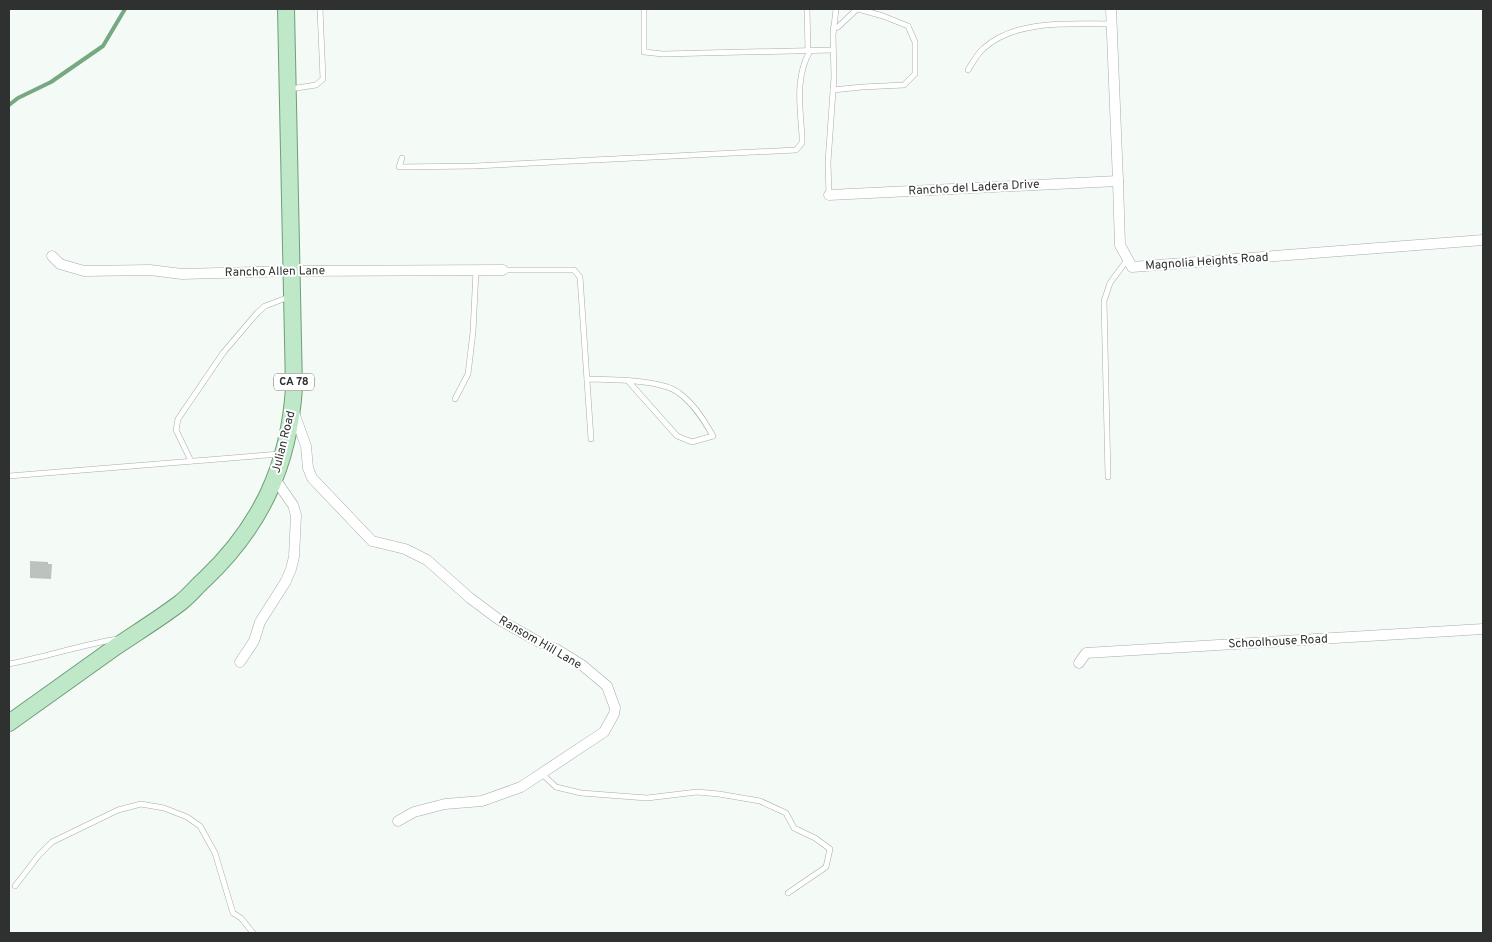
<svg xmlns="http://www.w3.org/2000/svg" width="1492" height="942" font-family="Overpass,sans-serif">
	<rect width="100%" height="100%" fill="#f4faf5"/>
	<g fill="none" stroke-linecap="round" stroke-linejoin="round">
		<!-- stream -->
		<path stroke="#76a982" stroke-width="4" d="M9 105 18 98 51 82 103 46 125 9"/>
	</g>
	<!-- building -->
	<path fill="#bcc2bd" d="M30 561 48 562V564H52L51 579 30 578Z"/>
	<g fill="none" stroke-linecap="round" stroke-linejoin="round">
		<defs>
			<g id="service">
				<path d="M644 9V52L663 54 833 50"/>
				<path d="M807 9 808 51"/>
				<path d="M833 28 838 27 857 9"/>
				<path d="M968 70C973 62 977 54 984 48 1016 19 1072 24 1111 24"/>
				<path d="M290 89 316 85 323 79 320 9"/>
				<path d="M833 90 862 87 904 85 915 74V42L908 26 883 16 858 9"/>
				<path d="M402 158 399 167 475 166 796 150 802 143V136C800 107 795 77 810 51"/>
				<path d="M829 195 828 162 834 77 833 35 836 9"/>
				<path d="M503 270H574L580 277 591 439"/>
				<path d="M587 379C610 380 662 379 679 393 694 404 704 420 713 436L692 442 677 436 629 382"/>
				<path d="M455 399 468 374 473 332 476 270"/>
				<path d="M191 461 176 430 178 419 223 353 257 313 265 306 289 297"/>
				<path d="M9 476 280 454"/>
				<path d="M1108 477 1104 301 1110 283 1127 260"/>
				<path d="M9 664C45 657 81 645 117 639"/>
				<path d="M542 774 556 787 581 793 647 798 697 792 719 794 760 801 786 813 794 828 815 838 830 849 826 867 788 893"/>
				<path d="M15 886 39 855 52 842 118 810 141 804 164 808 187 817 200 826 215 853 233 913 241 918 253 933"/>
			</g>
			<g id="minor">
				<path d="M1111 9 1118 181 1120 245 1132 267 1483 240"/>
				<path d="M829 195 1118 181"/>
				<path d="M52 256 60 264 84 271 150 270 182 274 291 271 503 270"/>
				<path d="M293 410 306 446 308 468 312 478 372 541 405 549 427 560 470 598 498 619 539 642 556 649 582 665 607 686 615 708 614 714 604 732 521 787 482 801 445 804 414 812 398 821"/>
				<path d="M240 662 254 641 260 622 286 581 291 569 294 557 296 515 293 505 275 479"/>
				<path d="M1079 663 1086 653 1483 629"/>
			</g>
			<path id="primary" d="M9 723C44 698 79 673 114 648 136 633 159 619 180 603 189 596 196 587 205 579 261 526 289 465 294 388L286 9"/>
		</defs>
		<!-- service casing -->
		<use href="#service" stroke="#a7ada8" stroke-width="6"/>
		<!-- minor casing -->
		<use href="#minor" stroke="#a7ada8" stroke-width="11"/>
		<!-- primary casing -->
		<use href="#primary" stroke="#6f9e79" stroke-width="18"/>
		<!-- service -->
		<use href="#service" stroke="#fff" stroke-width="5"/>
		<!-- minor -->
		<use href="#minor" stroke="#fff" stroke-width="10"/>
		<!-- primary -->
		<use href="#primary" stroke="#bee8c7" stroke-width="16"/>
	</g>
	<g text-anchor="middle" dominant-baseline="central" stroke-width="4" stroke-linejoin="round" paint-order="stroke">
		<!-- shield labels -->
		<rect fill="#fff" stroke="#6d6f6d" stroke-width="1" x="274" y="373.5" width="40" height="17" rx="4"/>
		<g font-size="11" font-weight="bold" fill="#2e312f">
			<text x="294" y="382">CA 78</text>
		</g>
		<!-- street labels -->
		<g font-size="12" fill="#2e312f" stroke="#fff">
			<text transform="translate(974 188) rotate(-3)">Rancho del Ladera Drive</text>
			<text transform="translate(1207 262) rotate(-4)">Magnolia Heights Road</text>
			<text transform="translate(275 272) rotate(-1)">Rancho Allen Lane</text>
			<text transform="translate(284 442) rotate(-76)">Julian Road</text>
			<text transform="translate(1278 642) rotate(-3)">Schoolhouse Road</text>
			<text transform="translate(540 643) rotate(30)">Ransom Hill Lane</text>
		</g>
	</g>
	<!-- border -->
	<rect width="1492" height="942" fill="none" stroke="#2e312f" stroke-width="20"/>
</svg>
